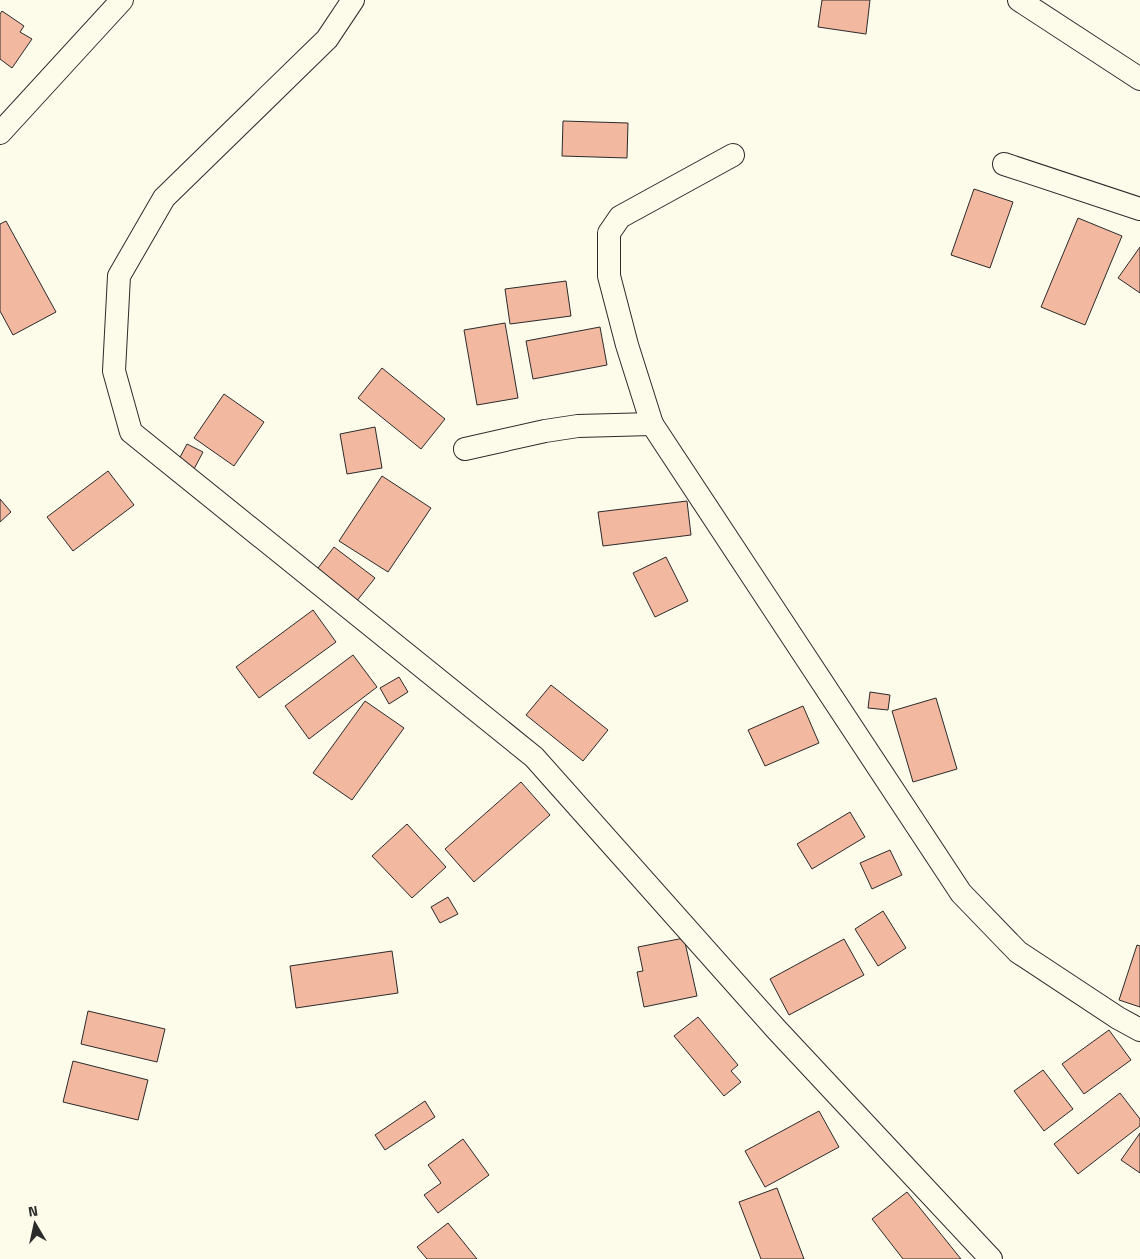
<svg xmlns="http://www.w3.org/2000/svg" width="1140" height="1259" font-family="'Titillium Web',sans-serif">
	<rect width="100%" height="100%" fill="#fdfbea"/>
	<!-- building -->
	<g fill="#f2b8a0" stroke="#2b2b2b">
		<path d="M822 0H870L866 34 818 27Z"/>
		<path d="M2 11 24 26 20 32 32 39 12 68 0 59V14Z"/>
		<path d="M563 121 628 123 627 158 562 156Z"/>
		<path d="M974 189 1013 202 990 268 951 255Z"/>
		<path d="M1078 218 1122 236 1085 325 1041 307Z"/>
		<path d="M6 221 56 312 13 335 0 311V224Z"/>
		<path d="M1140 247V293L1118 278Z"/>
		<path d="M566 281 571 316 510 324 505 289Z"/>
		<path d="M505 323 518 398 477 405 464 330Z"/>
		<path d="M600 327 607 365 533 379 526 341Z"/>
		<path d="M382 368 445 419 421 449 358 398Z"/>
		<path d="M224 394 264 422 234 466 194 438Z"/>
		<path d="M375 427 382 468 347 474 340 434Z"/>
		<path d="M187 444 203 452 193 471 177 463Z"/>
		<path d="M108 471 134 505 73 551 47 517Z"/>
		<path d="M382 476 431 508 388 572 339 541Z"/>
		<path d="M0 499 11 512 0 522Z"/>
		<path d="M687 501 691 535 603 546 598 512Z"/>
		<path d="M334 547 375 578 356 602 315 572Z"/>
		<path d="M666 557 688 601 655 617 633 573Z"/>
		<path d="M313 610 336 642 259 698 236 667Z"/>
		<path d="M353 655 377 687 309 739 285 706Z"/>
		<path d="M399 677 408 692 389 704 380 688Z"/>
		<path d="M551 685 608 730 583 761 526 715Z"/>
		<path d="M870 692 890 695 888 710 868 708Z"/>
		<path d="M936 698 957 769 913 782 892 711Z"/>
		<path d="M365 701 404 728 352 800 313 773Z"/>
		<path d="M803 706 819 743 765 766 748 730Z"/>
		<path d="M521 782 550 815 474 882 445 849Z"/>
		<path d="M850 812 865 837 812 869 797 844Z"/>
		<path d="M407 824 446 867 412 898 372 856Z"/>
		<path d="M890 850 902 875 872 889 860 863Z"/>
		<path d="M448 897 458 914 440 923 431 907Z"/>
		<path d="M883 911 906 948 878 966 855 929Z"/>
		<path d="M684 938 697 996 644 1007 637 972 643 971 638 947Z"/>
		<path d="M844 939 864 975 789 1015 770 979Z"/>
		<path d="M1137 945 1140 946V1007L1119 1000Z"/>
		<path d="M392 951 398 993 296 1008 290 966Z"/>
		<path d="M88 1011 165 1029 157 1062 81 1044Z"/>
		<path d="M698 1017 738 1065 731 1071 741 1082 724 1096 674 1036Z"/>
		<path d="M1109 1030 1131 1060 1084 1094 1062 1064Z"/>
		<path d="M73 1061 148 1080 138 1120 63 1102Z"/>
		<path d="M1043 1070 1073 1109 1044 1131 1014 1091Z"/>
		<path d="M1120 1093 1140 1119V1126L1078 1174 1054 1144Z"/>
		<path d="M425 1101 435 1117 385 1150 375 1135Z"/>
		<path d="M819 1111 839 1147 765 1187 745 1151Z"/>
		<path d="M1140 1133V1173L1121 1160Z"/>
		<path d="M463 1139 489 1175 438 1213 424 1195 441 1183 428 1165Z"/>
		<path d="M777 1188 804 1259H761L739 1202Z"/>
		<path d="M907 1192 961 1259H903L872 1219Z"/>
		<path d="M448 1223 477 1259H427L417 1247Z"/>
	</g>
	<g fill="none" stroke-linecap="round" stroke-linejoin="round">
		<defs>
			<g id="street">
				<path d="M353 0 327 39 164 198 119 276 114 371 131 432 534 757 776 1029 991 1259"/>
				<path d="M1019 0 1140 79"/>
				<path d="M0 133 122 0"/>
				<path d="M733 155 620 217 609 233V276L627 345 652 424 961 893 1018 952 1118 1018 1140 1030"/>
				<path d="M1004 164 1140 209"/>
				<path d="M465 449 545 431 578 426 652 424"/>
			</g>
		</defs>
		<!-- street casing -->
		<use href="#street" stroke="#2b2b2b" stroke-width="24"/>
		<!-- street -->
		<use href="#street" stroke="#fdfbea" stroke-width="22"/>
	</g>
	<!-- north arrow -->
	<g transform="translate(35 1224) rotate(351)" stroke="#fdfbea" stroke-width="4" paint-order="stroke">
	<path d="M0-4L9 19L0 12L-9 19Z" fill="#2b2b2b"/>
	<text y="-8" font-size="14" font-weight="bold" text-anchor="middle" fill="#2b2b2b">N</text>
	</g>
</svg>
